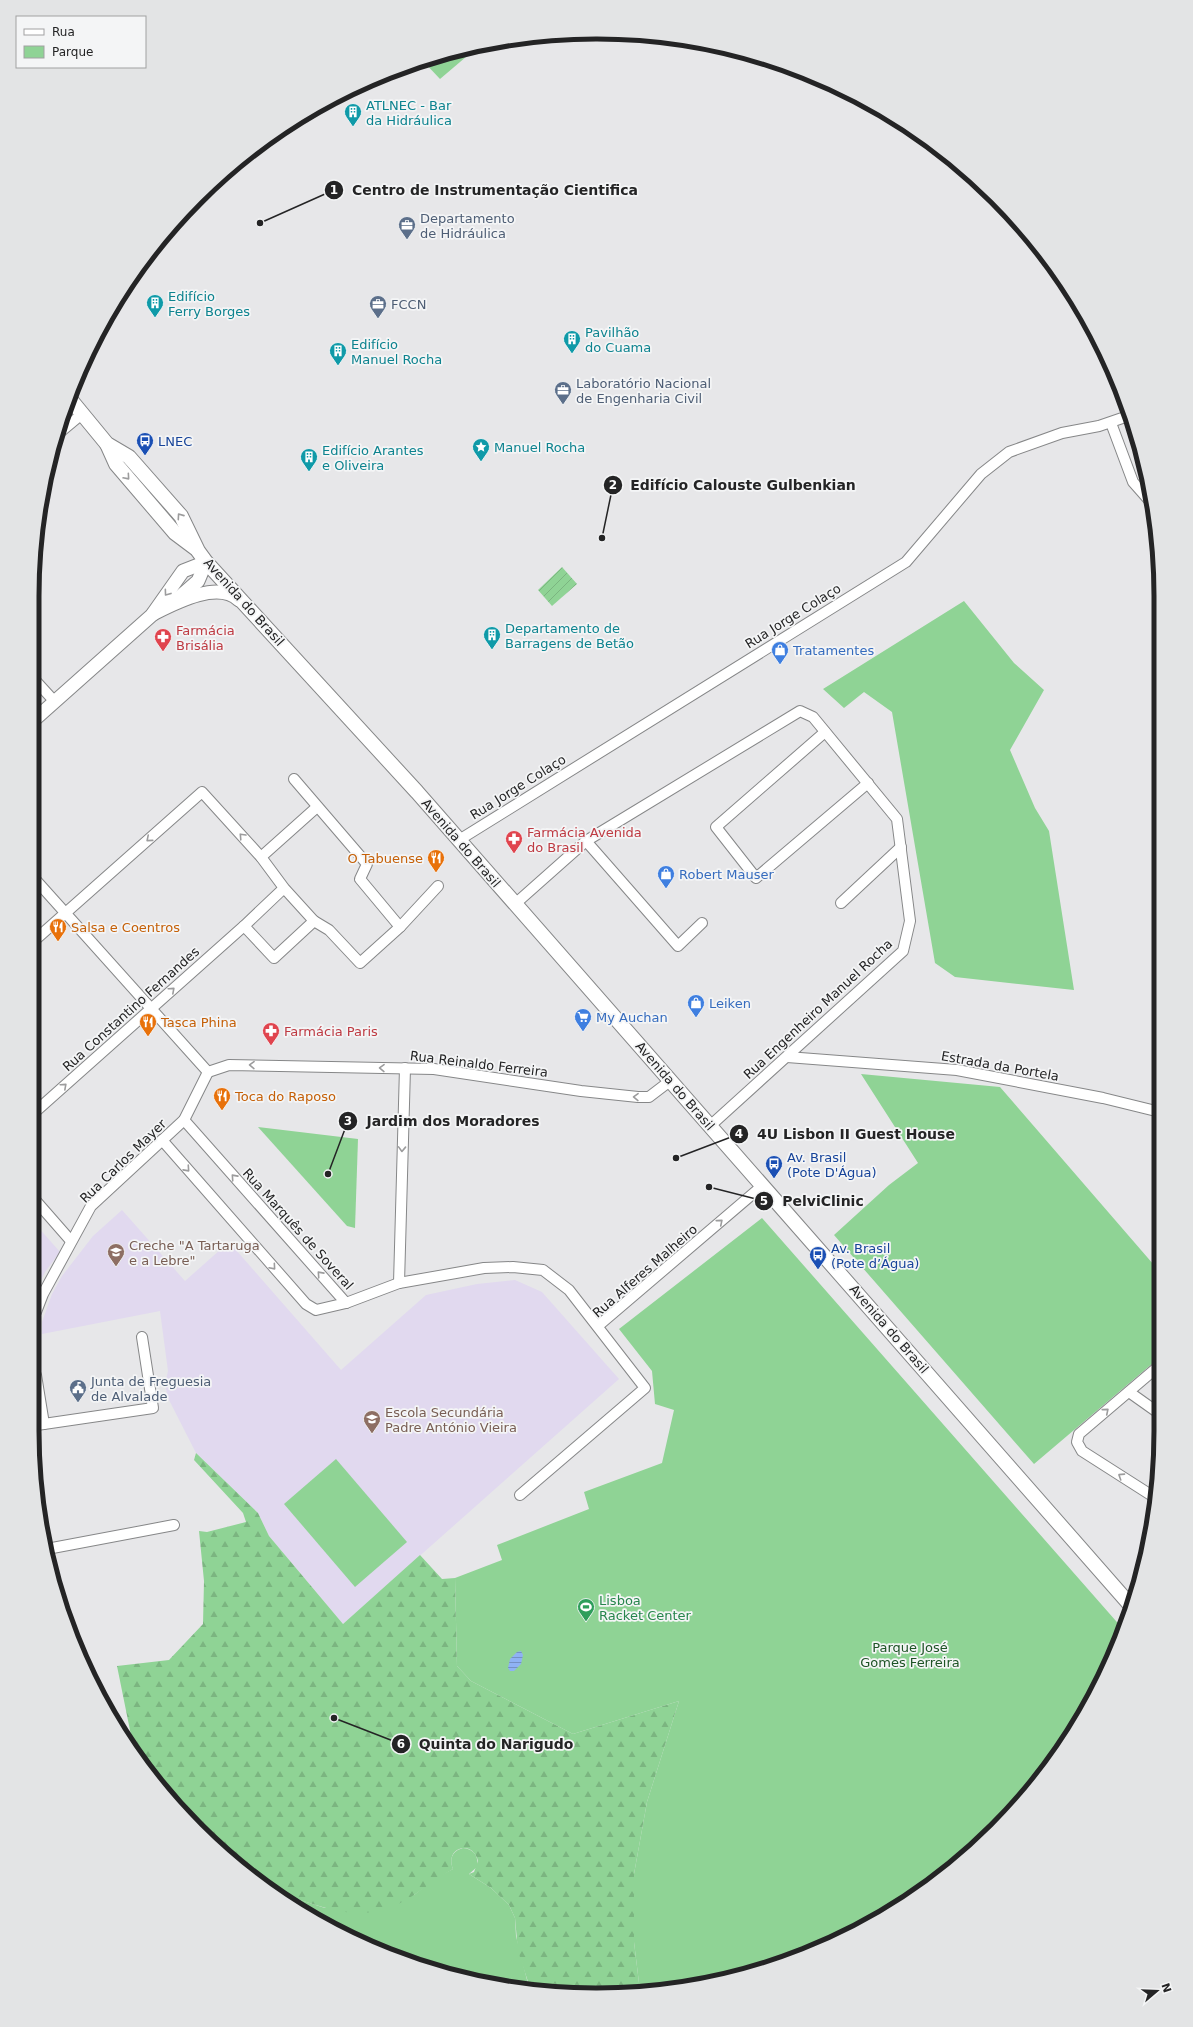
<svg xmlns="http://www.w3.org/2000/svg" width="1193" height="2027" font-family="'DejaVu Sans',sans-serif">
	<defs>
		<pattern id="forest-firs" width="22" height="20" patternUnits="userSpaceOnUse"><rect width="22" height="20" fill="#8fd395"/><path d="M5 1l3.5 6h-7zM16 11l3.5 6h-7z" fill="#7bb580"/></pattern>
		<pattern id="garden-furrows" width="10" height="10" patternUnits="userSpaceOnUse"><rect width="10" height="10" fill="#8fd395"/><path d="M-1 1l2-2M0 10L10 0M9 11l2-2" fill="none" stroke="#7bb580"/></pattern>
		<pattern id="water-rules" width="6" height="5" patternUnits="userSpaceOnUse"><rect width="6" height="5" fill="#8fb2f4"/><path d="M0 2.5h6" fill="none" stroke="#7591c5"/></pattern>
	</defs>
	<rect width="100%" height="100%" fill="#e7e7e9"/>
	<!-- education -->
	<g fill="#e1d9ef">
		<path d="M122 1210 185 1281 229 1242 341 1370 426 1295 477 1284 515 1280 542 1292 619 1379 343 1624 269 1536 258 1513 196 1453 168 1398 165 1384 168 1371 160 1311 42 1334V1322L52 1294 62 1276 93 1236Z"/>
		<path d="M36 1225 60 1252 45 1272 36 1290Z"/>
	</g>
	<!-- green -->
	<g fill="#8fd395">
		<path d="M480 45 440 79 424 62Z"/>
		<path d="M964 601 1014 663 1044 690 1010 750 1035 808 1049 831 1074 990 955 977 935 963 892 712 864 692 844 708 823 689Z"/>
		<path d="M861 1074 1000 1087 1160 1272V1357L1034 1464 834 1235 889 1185 918 1163Z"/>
		<path d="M258 1127 358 1139 355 1228 347 1226Z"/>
		<path d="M762 1218 1123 1629 1066 1744 996 1829 940 1878 846 1937 778 1965 670 1990 642 1992 639 1983 634 1942V1874L647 1802 679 1701 573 1734 471 1681 457 1666 455 1578 502 1560 497 1545 589 1509 584 1492 662 1463 674 1410 655 1404 652 1371 619 1329Z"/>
		<path d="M336 1459 407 1542 355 1587 284 1504Z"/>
		<path d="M463 1848C474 1849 479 1856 477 1867L469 1874 491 1888 509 1905 515 1918 516 1936 527 1980 531 1991 415 1965 283 1900 277 1895H285L325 1908 414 1895 434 1879 453 1869C449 1859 452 1851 463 1848Z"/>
	</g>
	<!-- forest -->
	<path fill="url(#forest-firs)" d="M196 1453 258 1513 269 1536 343 1624 420 1555 442 1579 455 1578 457 1666 471 1681 573 1734 679 1701 647 1802 634 1874V1942L639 1983 642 1992 596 1995 531 1991 518 1951 515 1918 509 1905 491 1888 469 1874 474 1872 478 1861C473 1839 444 1847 453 1869 439 1877 427 1886 414 1895 366 1926 335 1911 285 1895H277L198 1830 149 1774 134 1750 117 1666 169 1660 203 1624 204 1581 199 1531 207 1532 246 1522 243 1513 194 1460Z"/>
	<!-- garden -->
	<path fill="url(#garden-furrows)" d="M562 567 577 584 552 606 538 590Z"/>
	<!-- water -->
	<path fill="url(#water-rules)" d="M521 1651 523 1655 521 1664 514 1671H510L508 1668 510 1659 517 1652Z"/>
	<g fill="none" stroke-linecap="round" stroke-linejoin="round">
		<defs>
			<g id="minor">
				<path d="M1111 423 1133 482 1148 499"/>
				<path d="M58 434 82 414"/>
				<path d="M34 679 55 702"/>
				<path d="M825 732 716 827 756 878 868 783"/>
				<path d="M294 779 367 864 360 879 400 927"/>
				<path d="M459 840 906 562 981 474 1009 452 1062 433 1099 426 1131 415"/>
				<path d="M586 841 678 946 702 923"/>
				<path d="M261 857 317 807"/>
				<path d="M34 878 208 1072"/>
				<path d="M841 903 901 847"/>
				<path d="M515 904 586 841 800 711 813 717 897 819 910 921 903 951 710 1126"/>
				<path d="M314 921 329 930 360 963 400 927 438 886"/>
				<path d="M35 940 202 792 261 857 284 888 314 921 274 958 244 926 284 888"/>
				<path d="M787 1057 957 1070 1103 1098 1160 1112"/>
				<path d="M208 1072 229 1065 434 1069 581 1091 638 1097H649L670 1081"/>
				<path d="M35 1112 244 926"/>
				<path d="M184 1120 346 1303"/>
				<path d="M162 1140 306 1304 316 1310 346 1303 399 1283 484 1268 513 1267 543 1270 569 1290 645 1388 520 1495"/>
				<path d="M36 1201 71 1241"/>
				<path d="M399 1283 405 1068"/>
				<path d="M36 1312 43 1294 91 1206 184 1120 208 1072"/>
				<path d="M598 1326 762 1186"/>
				<path d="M36 1375 44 1424"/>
				<path d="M1129 1392 1160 1414"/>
				<path d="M37 1425 153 1408 142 1337"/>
				<path d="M1154 1497 1082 1451 1077 1442 1079 1434 1160 1365"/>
				<path d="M47 1549 174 1525"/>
			</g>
			<g id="tertiary">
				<path d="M175 601 198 581 206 562"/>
				<path d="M153 614C175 603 218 580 239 600"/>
				<path d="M34 720 152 615 183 571 206 562"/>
			</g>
			<g id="secondary">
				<path d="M70 399 107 444 129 457 181 516 198 551 206 562 417 792 1132 1607"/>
				<path d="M107 444 116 464 175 533 195 548"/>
			</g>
		</defs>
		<!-- minor casing -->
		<use href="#minor" stroke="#868788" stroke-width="12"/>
		<!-- tertiary casing -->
		<use href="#tertiary" stroke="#868788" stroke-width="15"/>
		<!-- secondary casing -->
		<use href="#secondary" stroke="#868788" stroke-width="16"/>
		<!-- minor -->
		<use href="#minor" stroke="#fff" stroke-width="10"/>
		<!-- tertiary -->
		<use href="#tertiary" stroke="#fff" stroke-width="13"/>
		<!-- secondary -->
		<use href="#secondary" stroke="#fff" stroke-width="14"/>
	</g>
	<!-- one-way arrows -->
	<defs><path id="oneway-chevron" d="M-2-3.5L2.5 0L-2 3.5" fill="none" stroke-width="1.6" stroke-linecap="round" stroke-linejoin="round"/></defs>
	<g stroke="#9c9c9d">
		<use href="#oneway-chevron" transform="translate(127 477) rotate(49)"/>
		<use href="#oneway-chevron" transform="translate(180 516) rotate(-125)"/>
		<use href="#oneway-chevron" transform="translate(167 593) rotate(126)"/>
		<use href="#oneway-chevron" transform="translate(242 836) rotate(-133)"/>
		<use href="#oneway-chevron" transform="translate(149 839) rotate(139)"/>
		<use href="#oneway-chevron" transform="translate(172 990) rotate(-42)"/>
		<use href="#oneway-chevron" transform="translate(252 1065) rotate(-179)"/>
		<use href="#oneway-chevron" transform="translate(382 1068) rotate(-179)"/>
		<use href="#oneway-chevron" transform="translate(64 1086) rotate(-42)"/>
		<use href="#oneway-chevron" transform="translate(636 1097) rotate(-179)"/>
		<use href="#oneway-chevron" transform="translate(402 1149) rotate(92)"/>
		<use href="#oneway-chevron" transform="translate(187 1169) rotate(48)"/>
		<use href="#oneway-chevron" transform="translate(234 1177) rotate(-132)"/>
		<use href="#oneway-chevron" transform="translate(720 1222) rotate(-40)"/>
		<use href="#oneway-chevron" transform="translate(273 1267) rotate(49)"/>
		<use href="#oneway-chevron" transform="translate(320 1274) rotate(-132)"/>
		<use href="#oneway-chevron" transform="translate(1106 1411) rotate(-40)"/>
		<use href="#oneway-chevron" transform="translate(1121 1476) rotate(-147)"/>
	</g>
	<!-- icons -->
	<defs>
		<symbol id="building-pin" viewBox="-11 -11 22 30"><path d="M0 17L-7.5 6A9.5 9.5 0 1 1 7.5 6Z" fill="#0f9aa8" stroke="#f4f5f6"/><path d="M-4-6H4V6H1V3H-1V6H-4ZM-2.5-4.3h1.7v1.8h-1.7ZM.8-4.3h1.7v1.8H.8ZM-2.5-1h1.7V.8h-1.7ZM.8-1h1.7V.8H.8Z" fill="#fff"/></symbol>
		<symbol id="office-pin" viewBox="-11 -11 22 30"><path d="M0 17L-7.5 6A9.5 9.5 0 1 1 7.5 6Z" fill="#5c6f8a" stroke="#f4f5f6"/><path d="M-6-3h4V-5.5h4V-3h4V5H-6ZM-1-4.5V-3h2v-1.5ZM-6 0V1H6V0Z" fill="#fff"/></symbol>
		<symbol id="bus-pin" viewBox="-11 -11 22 30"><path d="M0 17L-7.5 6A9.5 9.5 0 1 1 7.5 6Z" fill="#1a4fb4" stroke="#f4f5f6"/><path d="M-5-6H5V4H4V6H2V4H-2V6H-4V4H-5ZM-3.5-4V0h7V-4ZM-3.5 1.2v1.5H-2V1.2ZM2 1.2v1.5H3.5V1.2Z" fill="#fff"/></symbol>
		<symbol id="sight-pin" viewBox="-11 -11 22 30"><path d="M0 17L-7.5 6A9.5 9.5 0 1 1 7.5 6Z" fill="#0f9aa8" stroke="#f4f5f6"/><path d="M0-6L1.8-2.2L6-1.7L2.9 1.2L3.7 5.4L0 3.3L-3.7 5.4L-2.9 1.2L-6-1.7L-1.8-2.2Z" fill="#fff"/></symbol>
		<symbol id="pharmacy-pin" viewBox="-11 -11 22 30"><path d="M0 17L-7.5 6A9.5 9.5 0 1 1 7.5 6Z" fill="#e0444e" stroke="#f4f5f6"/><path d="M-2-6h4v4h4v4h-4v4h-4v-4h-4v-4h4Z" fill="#fff"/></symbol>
		<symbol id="shop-pin" viewBox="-11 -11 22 30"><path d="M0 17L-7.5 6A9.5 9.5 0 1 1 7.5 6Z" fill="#3f7fe0" stroke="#f4f5f6"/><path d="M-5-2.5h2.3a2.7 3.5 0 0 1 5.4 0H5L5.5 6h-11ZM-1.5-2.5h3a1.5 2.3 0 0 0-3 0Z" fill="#fff"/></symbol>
		<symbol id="restaurant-pin" viewBox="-11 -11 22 30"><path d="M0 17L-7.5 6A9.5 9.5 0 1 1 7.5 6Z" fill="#e8710a" stroke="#f4f5f6"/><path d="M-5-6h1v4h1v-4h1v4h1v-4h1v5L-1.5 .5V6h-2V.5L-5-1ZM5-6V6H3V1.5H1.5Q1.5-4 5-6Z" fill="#fff"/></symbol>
		<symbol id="supermarket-pin" viewBox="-11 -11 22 30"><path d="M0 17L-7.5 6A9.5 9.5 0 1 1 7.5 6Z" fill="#3f7fe0" stroke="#f4f5f6"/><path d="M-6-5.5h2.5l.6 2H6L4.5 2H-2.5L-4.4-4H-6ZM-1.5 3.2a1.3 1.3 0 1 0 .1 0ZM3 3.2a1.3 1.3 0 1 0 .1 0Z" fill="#fff"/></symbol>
		<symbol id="school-pin" viewBox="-11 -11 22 30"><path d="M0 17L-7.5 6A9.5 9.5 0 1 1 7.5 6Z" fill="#8d6e63" stroke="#f4f5f6"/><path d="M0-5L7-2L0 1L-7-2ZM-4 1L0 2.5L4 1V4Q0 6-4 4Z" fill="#fff"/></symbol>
		<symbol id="civic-pin" viewBox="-11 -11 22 30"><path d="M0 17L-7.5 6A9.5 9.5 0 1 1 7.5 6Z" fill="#5c6f8a" stroke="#f4f5f6"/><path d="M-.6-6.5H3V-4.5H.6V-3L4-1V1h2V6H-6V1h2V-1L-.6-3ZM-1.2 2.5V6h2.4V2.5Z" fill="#fff"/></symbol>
		<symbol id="stadium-pin" viewBox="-11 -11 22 30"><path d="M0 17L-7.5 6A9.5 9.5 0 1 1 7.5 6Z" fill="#2e9e5b" stroke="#f4f5f6"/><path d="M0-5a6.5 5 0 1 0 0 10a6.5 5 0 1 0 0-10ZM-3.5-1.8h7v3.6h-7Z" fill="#fff"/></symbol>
	</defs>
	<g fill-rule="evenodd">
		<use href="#building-pin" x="343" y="102" width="20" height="27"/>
		<use href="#office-pin" x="397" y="215" width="20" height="27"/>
		<use href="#building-pin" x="145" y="293" width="20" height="27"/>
		<use href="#office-pin" x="368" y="294" width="20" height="27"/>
		<use href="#building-pin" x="562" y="329" width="20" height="27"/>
		<use href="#building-pin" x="328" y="341" width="20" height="27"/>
		<use href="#office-pin" x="553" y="380" width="20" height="27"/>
		<use href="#bus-pin" x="135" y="431" width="20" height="27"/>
		<use href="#sight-pin" x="471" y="437" width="20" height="27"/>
		<use href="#building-pin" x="299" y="447" width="20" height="27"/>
		<use href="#building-pin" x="482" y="625" width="20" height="27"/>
		<use href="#pharmacy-pin" x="153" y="627" width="20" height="27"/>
		<use href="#shop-pin" x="770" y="640" width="20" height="27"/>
		<use href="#pharmacy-pin" x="504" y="829" width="20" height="27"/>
		<use href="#restaurant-pin" x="426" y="848" width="20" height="27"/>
		<use href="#shop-pin" x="656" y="864" width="20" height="27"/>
		<use href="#restaurant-pin" x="48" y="917" width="20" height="27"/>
		<use href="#shop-pin" x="686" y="993" width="20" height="27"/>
		<use href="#supermarket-pin" x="573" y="1007" width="20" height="27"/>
		<use href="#restaurant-pin" x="138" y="1012" width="20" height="27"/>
		<use href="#pharmacy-pin" x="261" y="1021" width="20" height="27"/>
		<use href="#restaurant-pin" x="212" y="1086" width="20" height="27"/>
		<use href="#bus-pin" x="764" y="1154" width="20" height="27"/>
		<use href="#school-pin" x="106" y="1242" width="20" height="27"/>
		<use href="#bus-pin" x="808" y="1245" width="20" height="27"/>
		<use href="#civic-pin" x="68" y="1378" width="20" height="27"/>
		<use href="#school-pin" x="362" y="1409" width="20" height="27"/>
		<use href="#stadium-pin" x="576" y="1597" width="20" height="27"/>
	</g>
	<g text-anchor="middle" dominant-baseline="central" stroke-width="3.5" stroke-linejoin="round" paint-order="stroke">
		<!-- culture labels -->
		<g font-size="13" fill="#0d838f" stroke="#f4f5f6" text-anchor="start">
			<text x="366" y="105">ATLNEC - Bar<tspan x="366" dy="15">da Hidráulica</tspan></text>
			<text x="168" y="296">Edifício<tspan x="168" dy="15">Ferry Borges</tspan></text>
			<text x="585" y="332">Pavilhão<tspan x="585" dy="15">do Cuama</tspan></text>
			<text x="351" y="344">Edifício<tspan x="351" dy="15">Manuel Rocha</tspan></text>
			<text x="494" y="447">Manuel Rocha</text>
			<text x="322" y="450">Edifício Arantes<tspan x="322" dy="15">e Oliveira</tspan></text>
			<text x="505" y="628">Departamento de<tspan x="505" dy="15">Barragens de Betão</tspan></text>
		</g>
		<!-- service labels -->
		<g font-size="13" fill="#4e5e75" stroke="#f4f5f6" text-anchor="start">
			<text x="420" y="218">Departamento<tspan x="420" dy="15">de Hidráulica</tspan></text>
			<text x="391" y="304">FCCN</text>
			<text x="576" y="383">Laboratório Nacional<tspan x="576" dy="15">de Engenharia Civil</tspan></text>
			<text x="91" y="1381">Junta de Freguesia<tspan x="91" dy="15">de Alvalade</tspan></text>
		</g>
		<!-- transit labels -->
		<g font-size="13" fill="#164399" stroke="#f4f5f6" text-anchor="start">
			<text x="158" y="441">LNEC</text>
			<text x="787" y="1157">Av. Brasil<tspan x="787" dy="15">(Pote D'Água)</tspan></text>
			<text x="831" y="1248">Av. Brasil<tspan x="831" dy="15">(Pote d’Água)</tspan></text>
		</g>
		<!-- street labels -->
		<g font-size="13" fill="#242425" stroke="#f4f5f6">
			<text transform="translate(244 602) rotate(48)">Avenida do Brasil</text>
			<text transform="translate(793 616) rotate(-32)">Rua Jorge Colaço</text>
			<text transform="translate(518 787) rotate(-32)">Rua Jorge Colaço</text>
			<text transform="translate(461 843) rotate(49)">Avenida do Brasil</text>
			<text transform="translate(131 1009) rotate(-42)">Rua Constantino Fernandes</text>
			<text transform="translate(818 1009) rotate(-43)">Rua Engenheiro Manuel Rocha</text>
			<text transform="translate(479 1064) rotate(7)">Rua Reinaldo Ferreira</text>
			<text transform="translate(1000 1066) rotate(10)">Estrada da Portela</text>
			<text transform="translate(675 1086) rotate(49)">Avenida do Brasil</text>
			<text transform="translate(123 1161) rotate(-44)">Rua Carlos Mayer</text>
			<text transform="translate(298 1229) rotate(48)">Rua Marquês de Soveral</text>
			<text transform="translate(645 1271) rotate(-41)">Rua Alferes Malheiro</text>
			<text transform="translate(889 1329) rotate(49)">Avenida do Brasil</text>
		</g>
		<!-- health labels -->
		<g font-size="13" fill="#be3a42" stroke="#f4f5f6" text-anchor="start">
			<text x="176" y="630">Farmácia<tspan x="176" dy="15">Brisália</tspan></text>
			<text x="527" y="832">Farmácia Avenida<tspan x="527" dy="15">do Brasil</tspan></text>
			<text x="284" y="1031">Farmácia Paris</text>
		</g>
		<!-- shop labels -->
		<g font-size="13" fill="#366cbe" stroke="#f4f5f6" text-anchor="start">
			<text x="793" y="650">Tratamentes</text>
			<text x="679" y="874">Robert Mauser</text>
			<text x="709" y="1003">Leiken</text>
			<text x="596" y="1017">My Auchan</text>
		</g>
		<!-- food labels -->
		<g font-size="13" fill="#c56008" stroke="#f4f5f6" text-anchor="start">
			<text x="423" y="858" text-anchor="end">O Tabuense</text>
			<text x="71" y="927">Salsa e Coentros</text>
			<text x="161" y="1022">Tasca Phina</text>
			<text x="235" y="1096">Toca do Raposo</text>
		</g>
		<!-- education labels -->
		<g font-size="13" fill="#785e54" stroke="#f4f5f6" text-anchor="start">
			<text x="129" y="1245">Creche "A Tartaruga<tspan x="129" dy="15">e a Lebre"</tspan></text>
			<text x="385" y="1412">Escola Secundária<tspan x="385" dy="15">Padre António Vieira</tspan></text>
		</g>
		<!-- leisure labels -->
		<g font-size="13" fill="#27864d" stroke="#f4f5f6" text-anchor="start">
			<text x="599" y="1600">Lisboa<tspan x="599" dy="15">Racket Center</tspan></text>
		</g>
		<!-- park labels -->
		<g font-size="13" fill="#1e5426" stroke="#f4f5f6">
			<text x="910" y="1647">Parque José<tspan x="910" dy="15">Gomes Ferreira</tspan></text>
		</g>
	</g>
	<!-- crop -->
	<path d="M0 0H1193V2027H0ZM596 39H597A557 557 0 0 1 1154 596V1431A557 557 0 0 1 597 1988H596A557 557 0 0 1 39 1431V596A557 557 0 0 1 596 39Z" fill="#e3e4e5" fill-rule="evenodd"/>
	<path fill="none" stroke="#242425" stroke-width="5" d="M596 39H597A557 557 0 0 1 1154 596V1431A557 557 0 0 1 597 1988H596A557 557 0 0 1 39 1431V596A557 557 0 0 1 596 39Z"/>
	<!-- callouts -->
	<path fill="none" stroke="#242425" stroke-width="1.5" d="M260 223L334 190M602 538L613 485M328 1174L348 1121M676 1158L739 1134M709 1187L764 1201M334 1718L401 1744"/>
	<g fill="#242425" stroke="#f4f5f6" stroke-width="1.5">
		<circle cx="260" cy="223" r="4"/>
		<circle cx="602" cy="538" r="4"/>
		<circle cx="328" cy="1174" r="4"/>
		<circle cx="676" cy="1158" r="4"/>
		<circle cx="709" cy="1187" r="4"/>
		<circle cx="334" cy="1718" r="4"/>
		<circle cx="334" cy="190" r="10"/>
		<circle cx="613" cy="485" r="10"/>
		<circle cx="348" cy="1121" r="10"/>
		<circle cx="739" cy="1134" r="10"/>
		<circle cx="764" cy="1201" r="10"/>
		<circle cx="401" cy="1744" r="10"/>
	</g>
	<g font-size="12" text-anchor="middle" font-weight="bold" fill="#fff">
		<text x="334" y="194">1</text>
		<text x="613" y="489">2</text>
		<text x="348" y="1125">3</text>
		<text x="739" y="1138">4</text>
		<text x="764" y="1205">5</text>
		<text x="401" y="1748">6</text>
	</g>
	<g font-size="14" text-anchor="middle" font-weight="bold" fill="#242425" stroke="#f4f5f6" stroke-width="3.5" stroke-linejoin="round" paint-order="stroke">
		<text x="495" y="195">Centro de Instrumentação Cientifica</text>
		<text x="743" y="490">Edifício Calouste Gulbenkian</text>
		<text x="453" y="1126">Jardim dos Moradores</text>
		<text x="856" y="1139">4U Lisbon II Guest House</text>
		<text x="823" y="1206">PelviClinic</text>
		<text x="496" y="1749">Quinta do Narigudo</text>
	</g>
	<!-- legend -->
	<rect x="16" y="16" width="130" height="52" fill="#f4f5f6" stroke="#a1a1a2"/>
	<rect x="24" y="29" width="20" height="6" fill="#ffffff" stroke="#a1a1a2"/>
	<text x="52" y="36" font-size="12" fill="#242425">Rua</text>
	<rect x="24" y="46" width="20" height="12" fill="#8fd395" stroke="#a1a1a2"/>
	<text x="52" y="56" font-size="12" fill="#242425">Parque</text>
	<!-- north arrow -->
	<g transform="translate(1157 1991) rotate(71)" stroke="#f4f5f6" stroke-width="3" paint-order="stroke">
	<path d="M0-3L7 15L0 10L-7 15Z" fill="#242425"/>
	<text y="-6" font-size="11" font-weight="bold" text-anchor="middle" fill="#242425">N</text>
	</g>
</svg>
